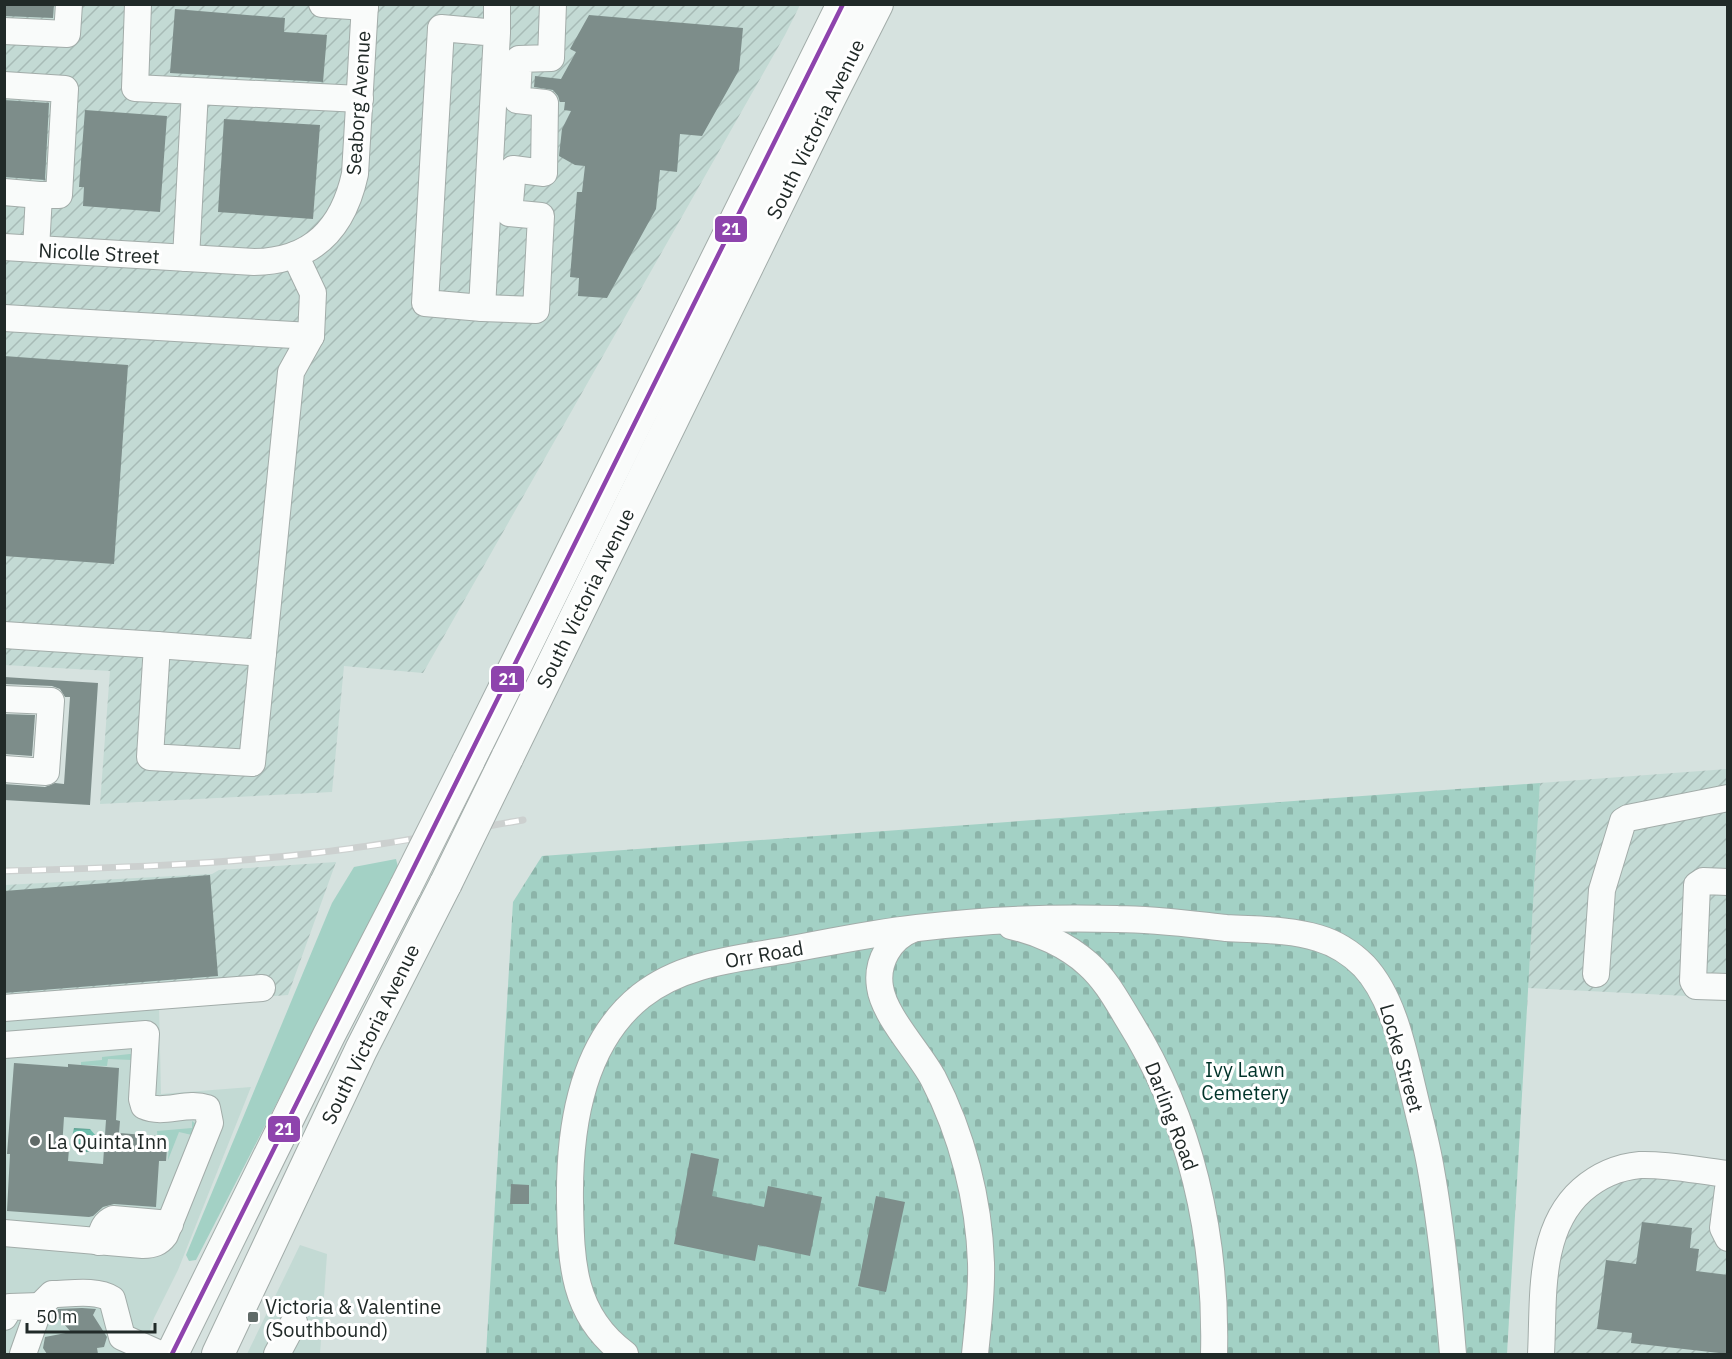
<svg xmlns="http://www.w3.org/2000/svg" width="1732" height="1359" font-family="'IBM Plex Sans',sans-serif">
	<defs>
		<pattern id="industrial-furrows" width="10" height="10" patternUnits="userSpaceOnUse" patternTransform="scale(1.5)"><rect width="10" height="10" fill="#c3dad4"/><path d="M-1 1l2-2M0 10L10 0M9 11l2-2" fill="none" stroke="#a7bbb6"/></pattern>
		<pattern id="cemetery-stones" width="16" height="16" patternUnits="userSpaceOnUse" patternTransform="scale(1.5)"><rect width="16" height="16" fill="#a3d1c5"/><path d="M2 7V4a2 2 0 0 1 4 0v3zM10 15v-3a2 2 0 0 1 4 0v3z" fill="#8cb4a9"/></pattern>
		<pattern id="water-rules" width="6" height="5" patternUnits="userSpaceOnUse" patternTransform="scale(1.5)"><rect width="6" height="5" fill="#6ebead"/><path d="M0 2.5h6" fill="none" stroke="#5a9b8d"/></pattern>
	</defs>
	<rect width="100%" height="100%" fill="#d6e2df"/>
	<!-- built -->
	<g fill="#c3dad4">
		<path d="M159 1004 161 1094 251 1087 178 1270 154 1318 142 1354H5V1016Z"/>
		<path d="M300 1245 327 1254 320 1354H247Z"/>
	</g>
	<!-- industrial -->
	<g fill="url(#industrial-furrows)">
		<path d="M4 5H800L785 35 423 673 344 666 332 792 100 804 110 671 5 665Z"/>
		<path d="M1727 769V998L1528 988 1540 783Z"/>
		<path d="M336 862 288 995 5 1016V885L212 874 219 870Z"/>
		<path d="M1603 1175H1727V1354H1541L1547 1255Z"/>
	</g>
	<!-- grass -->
	<g fill="#a3d1c5">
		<path d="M396 859 398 867 196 1260 189 1261 186 1255 332 903 354 867Z"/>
		<path d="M130 1054 135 1055 132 1060 108 1059 107 1066 81 1065V1062L102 1060V1057Z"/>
		<path d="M192 1121 196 1124 192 1135 179 1132 168 1160 169 1146 158 1145 157 1131 192 1128Z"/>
	</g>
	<!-- cemetery -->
	<path fill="url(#cemetery-stones)" d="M1540 783 1507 1354H486L513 902 542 856Z"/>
	<!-- water -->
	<path fill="url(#water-rules)" d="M74 1128 90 1129 96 1136 94 1151 86 1152 72 1137Z"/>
	<!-- building -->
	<g fill="#7d8d8a" fill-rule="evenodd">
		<path d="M4 4H54L53 18 4 16Z"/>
		<path d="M175 9 285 18 284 32 327 35 323 82 170 73Z"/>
		<path d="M589 15 743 28 739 70 702 136 680 134 677 172 660 170 656 209 607 298 578 296 579 278 570 277 577 192H582L585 166 575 165 559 156 562 129 571 111 564 110 565 102H560L558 96 553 90 534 87 535 76 561 79 576 52 570 49Z"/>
		<path d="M4 100 49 103 45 180 4 177Z"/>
		<path d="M85 110 167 116 160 212 83 206 84 187H79Z"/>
		<path d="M224 119 320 125 313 219 218 212Z"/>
		<path d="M4 356 128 365 114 564 4 556Z"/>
		<path d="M4 677 98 683 90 805 4 800V784L45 787 55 783 64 784 70 697H65L60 689 52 686 4 684Z"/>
		<path d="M4 714 35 715 32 756 4 754Z"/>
		<path d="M210 875 218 976 4 993V891Z"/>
		<path d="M14 1063 68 1067V1064L119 1068 116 1120 120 1121 119 1133 158 1136V1147L167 1148 166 1161H159L156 1207 114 1204 103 1207 93 1216 89 1217 7 1211 10 1154H7ZM64 1117 106 1120 103 1164 68 1161 69 1149 62 1148Z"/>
		<path d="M691 1153 719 1159 712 1196 764 1207 768 1186 822 1197 810 1256 758 1245 755 1261 674 1244Z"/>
		<path d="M511 1184 529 1185V1204H510Z"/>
		<path d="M876 1196 905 1202 886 1292 858 1286Z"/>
		<path d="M1642 1222 1692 1228 1690 1248 1699 1249 1696 1271 1728 1275V1354L1631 1343 1632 1333 1597 1329 1606 1260 1636 1264Z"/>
		<path d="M82 1308 96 1309 93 1315 107 1337 104 1347 97 1348 98 1354H47L43 1348 45 1337 71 1332 56 1315 58 1309Z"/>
	</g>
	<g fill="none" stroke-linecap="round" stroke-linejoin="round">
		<defs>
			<g id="minor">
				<path d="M138 4 135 88 360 99"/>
				<path d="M322 4 365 7"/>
				<path d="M497 4V33L482 308 425 303 441 28 497 33"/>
				<path d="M4 31 67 34 69 4"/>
				<path d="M4 85 65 89 59 195H39L36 249"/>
				<path d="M4 192 39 195"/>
				<path d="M4 247 254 262C312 261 343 229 355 174L365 4"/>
				<path d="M186 258 195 91"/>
				<path d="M482 308 536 310 541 216 509 213 513 169 544 173 545 103 517 100 519 59 551 58 553 4"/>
				<path d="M4 318 311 336"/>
				<path d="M4 635 157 645 150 757 252 763 291 372 311 336 313 293 295 255"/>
				<path d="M157 645 263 653"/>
				<path d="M4 699 51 701 46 772 4 769"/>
				<path d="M1728 882 1703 881 1697 885 1693 981 1696 986 1728 987"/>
				<path d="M1011 926C1038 932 1067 945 1088 964 1105 979 1116 999 1128 1019 1191 1119 1217 1237 1214 1354"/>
				<path d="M913 929C890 938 876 962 880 987 884 1016 919 1052 933 1078 962 1134 979 1200 981 1263 982 1294 978 1324 975 1354"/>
				<path d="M1596 974 1602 890 1623 821 1628 818 1728 798"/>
				<path d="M4 1008 262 988"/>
				<path d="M4 1045 146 1034 142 1099 144 1106C164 1115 186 1101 207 1108L210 1123 165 1235C159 1243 153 1245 143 1245L4 1233"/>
				<path d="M1728 1189 1723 1228 1728 1238"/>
				<path d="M99 1242C102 1232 103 1223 113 1219L170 1224"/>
				<path d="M4 1317 10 1307 40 1306"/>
				<path d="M23 1354 40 1306 52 1294C69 1294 96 1289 112 1299L122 1337 160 1354"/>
				<path d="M277 1354 294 1322"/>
				<path d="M625 1354C572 1315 571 1262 570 1201 569 1129 581 1044 641 996 683 963 736 959 787 950 830 942 873 933 917 928 983 920 1051 917 1118 919 1154 919 1190 924 1226 928 1256 930 1289 929 1318 938 1335 943 1351 953 1364 966 1394 998 1404 1053 1414 1094 1420 1120 1427 1145 1431 1170 1442 1231 1448 1293 1453 1354"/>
				<path d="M1541 1354C1544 1300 1537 1230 1582 1190 1598 1176 1619 1167 1640 1165 1669 1164 1699 1171 1728 1174"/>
			</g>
			<g id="major">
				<path d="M507 758 829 99 877 4"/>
				<path d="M468 762 843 4"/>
				<path d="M172 1354 329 1035 406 886"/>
				<path d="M218 1354 361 1050 446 883"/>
			</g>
		</defs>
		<!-- minor casing -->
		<use href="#minor" stroke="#a2aca9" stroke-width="28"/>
		<!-- major casing -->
		<use href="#major" stroke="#a2aca9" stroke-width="34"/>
		<!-- minor -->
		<use href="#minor" stroke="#f9fbfa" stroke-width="26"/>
		<!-- major -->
		<use href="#major" stroke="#f9fbfa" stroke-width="32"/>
		<defs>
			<path id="rail" d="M4 871C108 868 212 865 315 853 385 845 454 832 523 820"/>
		</defs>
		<!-- rail casing -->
		<use href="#rail" stroke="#ccd0cf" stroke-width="7"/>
		<!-- rail -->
		<use href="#rail" stroke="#fff" stroke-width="4.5" stroke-dasharray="14" stroke-linecap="butt"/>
		<defs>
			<g id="major-bridge">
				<path d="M446 883 507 758"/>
				<path d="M406 886 468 762"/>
			</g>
		</defs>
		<!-- major-bridge casing -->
		<use href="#major-bridge" stroke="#a2aca9" stroke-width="34" stroke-linecap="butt"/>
		<!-- major-bridge -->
		<use href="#major-bridge" stroke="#f9fbfa" stroke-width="32"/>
		<defs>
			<path id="bus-1" d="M172 1354 843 4"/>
		</defs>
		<!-- bus-1 casing -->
		<use href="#bus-1" stroke="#fff" stroke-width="9"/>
		<!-- bus-1 -->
		<use href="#bus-1" stroke="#8e44ad" stroke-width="4.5"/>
	</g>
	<!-- markers -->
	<g fill="#606a68" stroke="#fff" stroke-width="2">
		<circle cx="35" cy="1141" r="6"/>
		<rect x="247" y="1311" width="12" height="12" rx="3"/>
	</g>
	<g text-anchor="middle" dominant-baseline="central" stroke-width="6" stroke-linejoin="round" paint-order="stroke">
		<!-- street labels -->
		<g font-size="20" fill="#212a28" stroke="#fff">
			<text transform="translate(358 103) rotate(-86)">Seaborg Avenue</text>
			<text transform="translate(815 129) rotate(-64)">South Victoria Avenue</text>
			<text transform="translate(99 253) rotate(3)">Nicolle Street</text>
			<text transform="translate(585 598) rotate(-64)">South Victoria Avenue</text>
			<text transform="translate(764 954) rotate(-10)">Orr Road</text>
			<text transform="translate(370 1034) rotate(-64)">South Victoria Avenue</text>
			<text transform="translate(1402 1058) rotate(74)">Locke Street</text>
			<text transform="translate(1172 1116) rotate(69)">Darling Road</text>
		</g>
		<!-- park labels -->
		<g font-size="20" fill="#003329" stroke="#fff">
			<text x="1245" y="1069">Ivy Lawn<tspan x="1245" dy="23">Cemetery</tspan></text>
		</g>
		<!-- poi labels -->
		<g font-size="20" fill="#212a28" stroke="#fff" text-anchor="start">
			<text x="47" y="1141">La Quinta Inn</text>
			<text x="265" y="1306">Victoria &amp; Valentine<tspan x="265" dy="23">(Southbound)</tspan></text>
		</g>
	</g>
	<g stroke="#fff" stroke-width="2">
		<rect x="714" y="215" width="34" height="28" rx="6" fill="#8e44ad"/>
		<rect x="490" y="665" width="35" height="28" rx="6" fill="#8e44ad"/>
		<rect x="267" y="1115" width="34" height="28" rx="6" fill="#8e44ad"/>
	</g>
	<g font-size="16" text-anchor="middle" font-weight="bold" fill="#fff">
		<text x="731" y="235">21</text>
		<text x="508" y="685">21</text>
		<text x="284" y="1135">21</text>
	</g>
	<!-- border -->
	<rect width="1732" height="1359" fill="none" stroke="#212a28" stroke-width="12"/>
	<!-- scale -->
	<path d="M27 1323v9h128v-9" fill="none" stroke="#212a28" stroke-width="3"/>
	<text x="36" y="1323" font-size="18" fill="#212a28" stroke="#ffffff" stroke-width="4.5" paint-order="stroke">50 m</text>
</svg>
